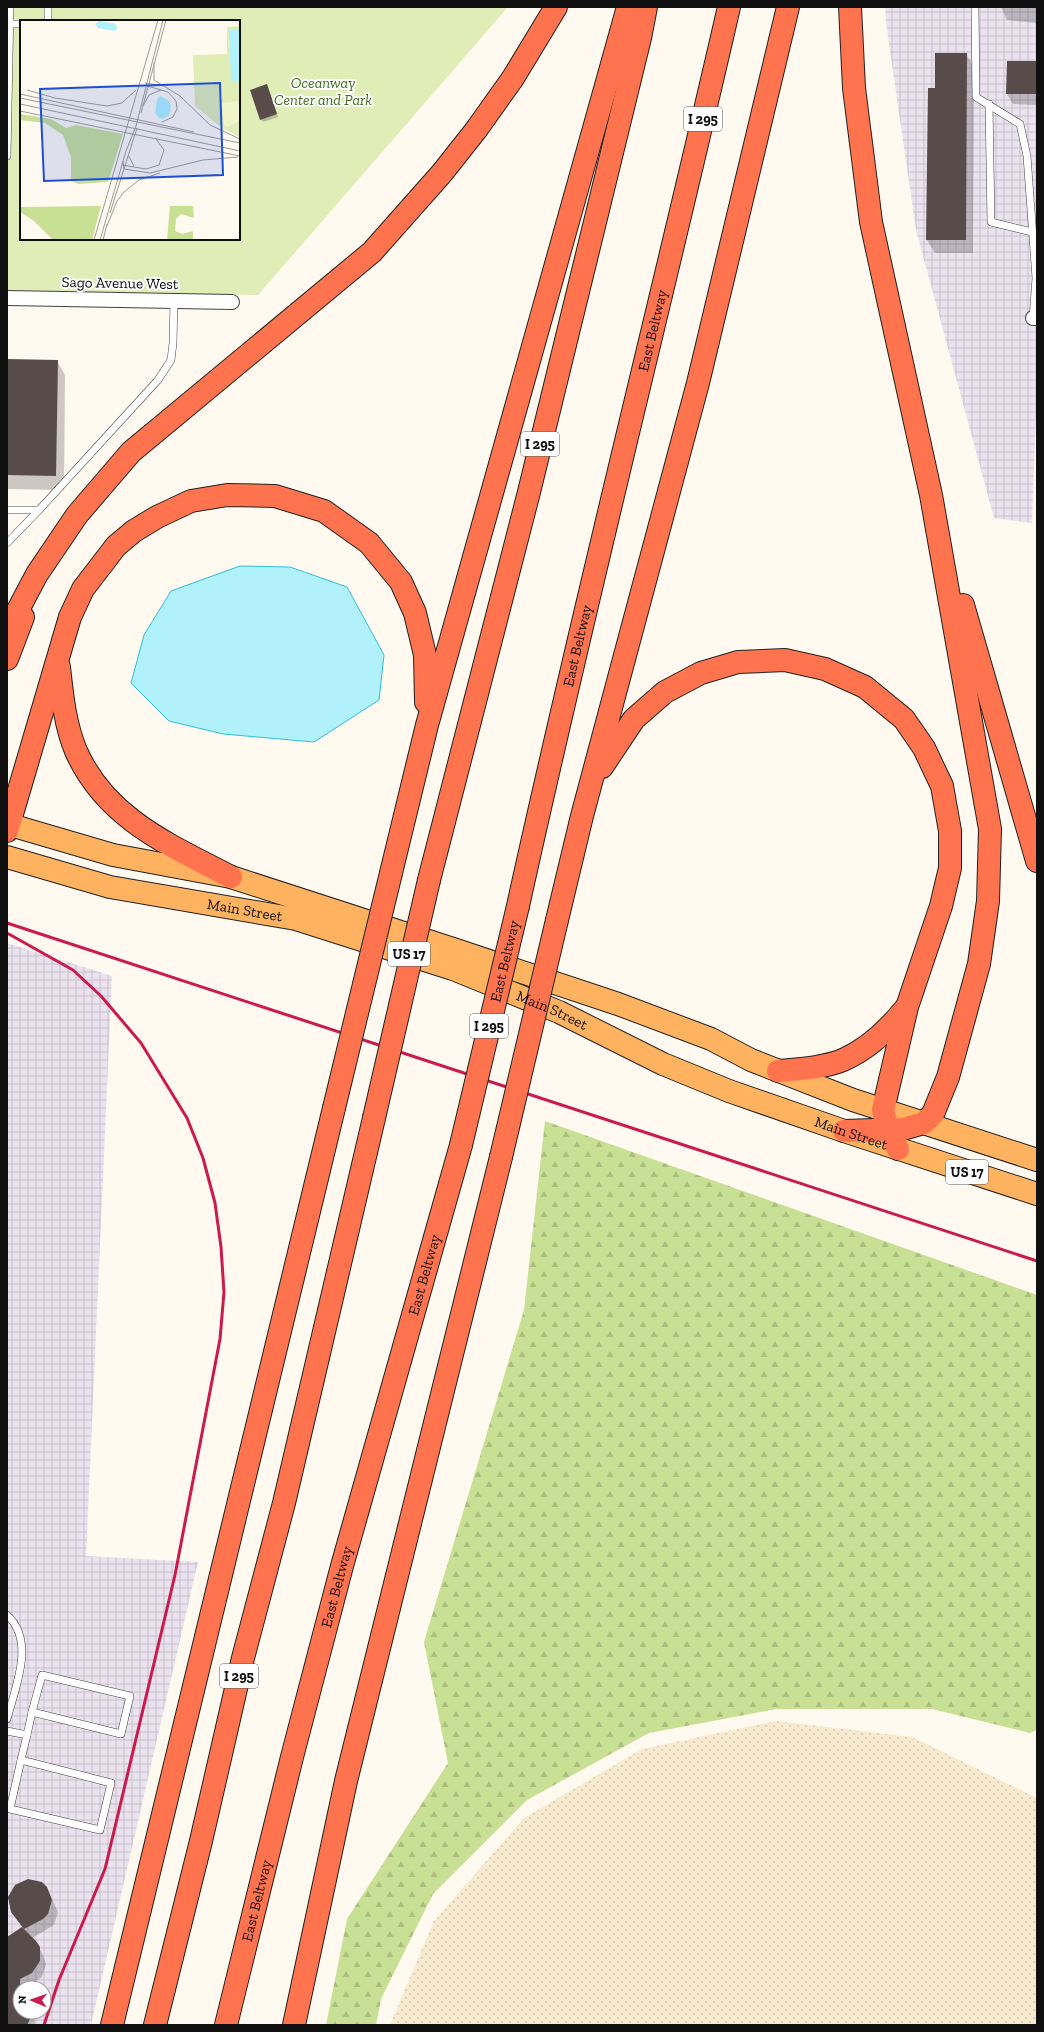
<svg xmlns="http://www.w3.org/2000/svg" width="1044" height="2032" font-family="'Zilla Slab',serif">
	<defs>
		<pattern id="industrial-grid" width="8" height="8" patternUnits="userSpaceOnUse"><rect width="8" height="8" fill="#eae2ee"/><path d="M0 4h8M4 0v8" fill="none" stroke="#c8c1cb"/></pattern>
		<pattern id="farmland-dots" width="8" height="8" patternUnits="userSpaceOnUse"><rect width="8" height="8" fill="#f8eace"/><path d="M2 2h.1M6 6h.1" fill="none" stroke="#d3c8b0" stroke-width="1.8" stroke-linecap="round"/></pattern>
		<pattern id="forest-firs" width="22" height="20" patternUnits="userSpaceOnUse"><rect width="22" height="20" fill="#c8e094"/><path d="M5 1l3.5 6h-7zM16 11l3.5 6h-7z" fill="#abbf7e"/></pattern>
	</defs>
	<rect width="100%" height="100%" fill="#fff9f0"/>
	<!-- industrial -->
	<g fill="url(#industrial-grid)" fill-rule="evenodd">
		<path d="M885 7H1037V384L1032 523 994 518 916 230 886 23Z"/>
		<path d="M7 943 112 976 86 1556 198 1562 91 2025H7ZM20 1988H44V2012H20Z"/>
	</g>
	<!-- farmland -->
	<path fill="url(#farmland-dots)" d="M776 1721 912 1737 1037 1798V2025H390L434 1921 524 1818 642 1749Z"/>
	<!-- forest -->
	<path fill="url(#forest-firs)" d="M545 1121 1037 1295V1730L1030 1733 932 1709H776L649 1733 527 1800 433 1894 381 1999 376 2025H326L347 1919 448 1763 424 1642 524 1310Z"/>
	<!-- park -->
	<path fill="#e0edb6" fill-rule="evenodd" d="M7 7H508L258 295 7 292ZM21 21H239V239H21Z"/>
	<!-- water -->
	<path fill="#b0f1fb" stroke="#31bed9" d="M240 566 290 567 347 587 384 655 379 700 314 742 223 734 169 721 131 683 144 635 171 591Z"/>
	<!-- shadow -->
	<g fill="#0003">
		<path d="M1001 7H1037V23L1007 20Z"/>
		<path d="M966 54 974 67 973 253H935L927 240Z"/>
		<path d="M1037 62V105L1013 104 1007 94Z"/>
		<path d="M267 85 278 117 263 122 261 119Z"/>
		<path d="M7 360 57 361 65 375 64 490 7 489Z"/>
		<path d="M35 1881 47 1888 58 1912 54 1925 32 1938 41 1951 46 1964 42 1977 24 1988H20V2012H34L35 2025H7V1938L23 1928 12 1911 9 1898 16 1885 22 1882Z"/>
	</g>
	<!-- building -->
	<g fill="#584c4a">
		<path d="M935 53H967L966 240H926L928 88H935Z"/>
		<path d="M1007 61H1037V94H1006Z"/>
		<path d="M267 84 277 114 260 120 250 90Z"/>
		<path d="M7 359 58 360 56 476 7 475Z"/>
		<path d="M28 1879 42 1882 47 1887 52 1900 48 1914 43 1919 24 1929 11 1912 8 1897 15 1885Z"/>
		<path d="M22 1927 36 1941 40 1947V1961L32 1973 20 1979V2012H32L29 2021 27 2025H7V1937Z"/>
	</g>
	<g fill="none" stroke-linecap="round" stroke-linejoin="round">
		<defs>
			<g id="service">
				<path d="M975 7 976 97 1020 124 1027 156 1036 278 1033 318"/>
				<path d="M48 21V7"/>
				<path d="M10 24H21"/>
				<path d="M989 104 991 222 1032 232"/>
				<path d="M7 156 10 7"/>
				<path d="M7 510H39L158 380 171 360 173 343 174 301"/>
				<path d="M7 543 39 510"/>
				<path d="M7 1615C36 1641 15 1688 7 1719"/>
				<path d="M42 1675 130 1696 121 1734 32 1712Z"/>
				<path d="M7 1731 27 1735 32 1712"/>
				<path d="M21 1760 111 1783 100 1830 10 1809Z"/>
				<path d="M21 1760 27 1735"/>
			</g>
			<g id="minor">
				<path d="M7 298 232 302"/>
				<path d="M1033 318H1037"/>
			</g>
			<g id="primary">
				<path d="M7 824 113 855 231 877 456 950 618 1004 711 1039 751 1060 853 1100 1037 1160"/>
				<path id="s1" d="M7 857 110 887 296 919 453 969 559 1012 663 1064 729 1091 844 1131 1037 1194"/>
			</g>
			<g id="motorway">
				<path d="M963 605 1037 861"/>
				<path d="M7 631 37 574 77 515 131 452 372 252 442 173 476 130 513 78 556 7"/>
				<path d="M7 659 23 617"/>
				<path d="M59 667C62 695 65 725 76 751 106 819 170 845 231 877"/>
				<path d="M602 767 634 719 665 692 701 673 738 662 785 660 825 669 865 687 904 719 924 748 942 786 950 831V868L941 906 907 1007 883 1110 888 1130 898 1149"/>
				<path d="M7 831 70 617 83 589 116 546 134 531 157 517 191 501 227 495 275 496 324 511 369 543 401 582 415 613 425 655 426 702"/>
				<path d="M391 873 427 725 628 7"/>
				<path d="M429 880 529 492 640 38 646 7"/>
				<path id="s2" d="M518 906C584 605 660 307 729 7"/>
				<path d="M557 920 582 816 698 383 788 7"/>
				<path d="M778 1071C799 1069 823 1068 843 1060 868 1049 888 1030 905 1009"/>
				<path d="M844 1131 903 1129 924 1123 933 1114 948 1077 979 964 988 901 990 829 931 495 871 222 854 88 850 7"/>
				<path d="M112 2025 334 1108"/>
				<path d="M155 2025 201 1841 243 1658 284 1503 374 1118"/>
				<path id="s3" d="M226 2025 292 1757 342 1566 461 1145"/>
				<path d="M294 2025 346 1781 501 1157"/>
			</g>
		</defs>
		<!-- service casing -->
		<use href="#service" stroke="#424242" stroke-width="8"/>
		<!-- minor casing -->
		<use href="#minor" stroke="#424242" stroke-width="16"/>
		<!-- primary casing -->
		<use href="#primary" stroke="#202020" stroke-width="24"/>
		<!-- motorway casing -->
		<use href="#motorway" stroke="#202020" stroke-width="24"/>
		<!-- service -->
		<use href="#service" stroke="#fff" stroke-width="7"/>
		<!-- minor -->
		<use href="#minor" stroke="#fff" stroke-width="14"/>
		<!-- primary -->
		<use href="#primary" stroke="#ffb260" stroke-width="22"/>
		<!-- motorway -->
		<use href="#motorway" stroke="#ff744e" stroke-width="22"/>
		<!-- rail -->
		<g stroke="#cb1a4e" stroke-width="3">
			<path d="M7 923 1037 1261"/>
			<path d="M7 933 73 970 101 996 141 1043 187 1118 203 1158 215 1203 221 1247 224 1292 220 1339 175 1575 105 1869 59 1980 44 2025"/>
		</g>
		<defs>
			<g id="motorway-bridge">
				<path d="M334 1108 391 873"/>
				<path d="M374 1118 429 880"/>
				<path id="s4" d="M461 1145 518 906"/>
				<path d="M501 1157 557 920"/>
			</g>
		</defs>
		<!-- motorway-bridge casing -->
		<use href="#motorway-bridge" stroke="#202020" stroke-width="24" stroke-linecap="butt"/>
		<!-- motorway-bridge -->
		<use href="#motorway-bridge" stroke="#ff744e" stroke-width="22"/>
	</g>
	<g text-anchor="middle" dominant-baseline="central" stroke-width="4" stroke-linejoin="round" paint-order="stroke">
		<!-- shield labels -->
		<g fill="#fff" stroke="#575757" stroke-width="1">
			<rect x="684" y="107" width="38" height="24" rx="3"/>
			<rect x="521" y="432" width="38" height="24" rx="3"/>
			<rect x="388" y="942" width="42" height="24" rx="3"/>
			<rect x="470" y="1014" width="38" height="24" rx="3"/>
			<rect x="946" y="1160" width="42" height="24" rx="3"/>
			<rect x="220" y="1664" width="38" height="24" rx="3"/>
		</g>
		<g font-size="14" font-weight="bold" fill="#0f0f0f">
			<text x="703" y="119">I 295</text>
			<text x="540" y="444">I 295</text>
			<text x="409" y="954">US 17</text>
			<text x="489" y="1026">I 295</text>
			<text x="967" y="1172">US 17</text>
			<text x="239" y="1676">I 295</text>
		</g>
		<!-- park labels -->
		<g font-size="15" font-style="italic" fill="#3f6d19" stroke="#fff">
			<text x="323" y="83">Oceanway<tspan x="323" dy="17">Center and Park</tspan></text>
		</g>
		<!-- street labels -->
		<g font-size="15" fill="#0f0f0f" stroke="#fff">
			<text transform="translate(120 283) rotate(1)">Sago Avenue West</text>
			<text stroke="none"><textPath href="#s2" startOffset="591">East Beltway</textPath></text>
			<text stroke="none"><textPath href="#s2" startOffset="267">East Beltway</textPath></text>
			<text stroke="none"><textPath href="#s1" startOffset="244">Main Street</textPath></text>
			<text stroke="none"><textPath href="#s4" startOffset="189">East Beltway</textPath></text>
			<text stroke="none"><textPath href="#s1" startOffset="568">Main Street</textPath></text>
			<text stroke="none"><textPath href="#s1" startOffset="892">Main Street</textPath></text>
			<text stroke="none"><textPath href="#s3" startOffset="776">East Beltway</textPath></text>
			<text stroke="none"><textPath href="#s3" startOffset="452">East Beltway</textPath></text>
			<text stroke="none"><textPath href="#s3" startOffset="128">East Beltway</textPath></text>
		</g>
	</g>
	<!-- overview -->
	<g transform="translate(20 20)">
		<rect width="220" height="220" fill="#fff9f0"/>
		<path d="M0 94 31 99 46 108 56 105 103 114 88 162 58 164 51 161V137L43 115 25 103 0 100ZM81 186 72 220H33L14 201 0 192V187ZM150 186H173L174 198 161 194 156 199 155 211 162 214 173 211V220H147Z" fill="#c8e094"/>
		<path d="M220 6V117L202 108 175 86 173 35 207 34V7Z" fill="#e0edb6"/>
		<path d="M220 81V101L207 107 204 105 202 83Z" fill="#eff4c9"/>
		<path d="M79 1 96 4 97 9 94 11 78 8 75 4ZM220 9V61H211L209 10ZM140 76 148 80 151 86 149 95 143 99 139 98 135 93 137 80Z" fill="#b0f1fb"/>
		<path fill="none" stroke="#9f9b96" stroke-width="1" d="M134 43V60L160 76 190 105 220 119M125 63 139 65M124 65 148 72 156 81 157 89 153 97 142 102M7 70 35 78 87 86 102 83 116 70M0 74 174 112M0 78 220 123M0 84 220 131M123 86 129 75 141 70M0 91 220 136M121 93 146 0M108 135 114 146M103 141 104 149 130 153 183 140 218 137M102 145 126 149 139 145 144 130 136 119M90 193 117 108M87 206 97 181 104 172 119 160 140 153M74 220 138 0M80 220 106 131 116 106 143 0M83 220 87 204"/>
		<path fill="#1d4ed8" fill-opacity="0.15" stroke="#1d4ed8" stroke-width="2" d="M200 63 203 155 24 161 20 69Z"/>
		<rect width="220" height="220" fill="none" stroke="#0f0f0f" stroke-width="2"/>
	</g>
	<!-- border -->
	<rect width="1044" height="2032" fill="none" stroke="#0f0f0f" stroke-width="16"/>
	<!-- north arrow -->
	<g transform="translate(32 2000) rotate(272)"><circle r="19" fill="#ffffff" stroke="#9f9f9f"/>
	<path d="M0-3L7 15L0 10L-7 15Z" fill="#cb1a4e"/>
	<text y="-6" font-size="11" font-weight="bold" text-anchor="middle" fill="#0f0f0f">N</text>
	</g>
</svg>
